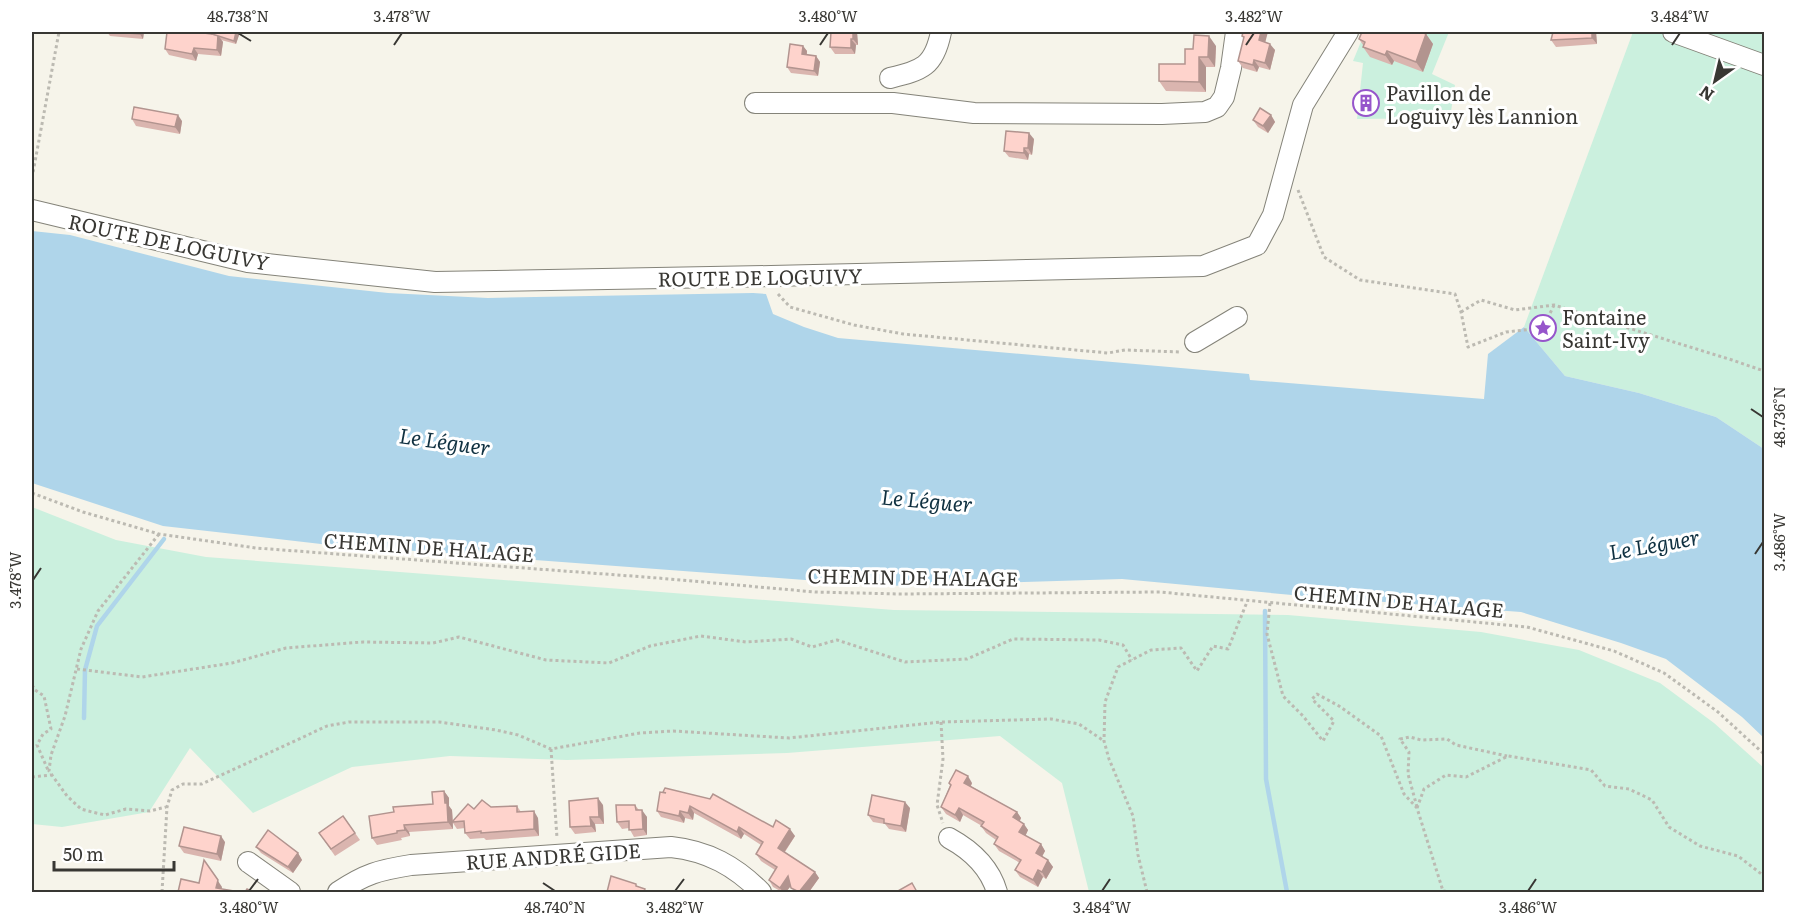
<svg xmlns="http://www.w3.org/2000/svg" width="1796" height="924" font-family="Literata,serif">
	<rect width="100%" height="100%" fill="#f6f4ea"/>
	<!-- green -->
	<g fill="#cbf0de">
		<path d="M1365 32H1449L1432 74 1455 85 1450 118 1357 119 1363 63 1353 61Z"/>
		<path d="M1633 32H1764V449L1716 417 1639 393 1565 376 1524 327Z"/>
		<path d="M32 507 116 540 206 557 894 610 1288 615 1481 632 1579 650 1660 683 1714 723 1764 768V892H1089L1062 783 1000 736 787 753 567 760 450 756 352 767 253 813 190 748 149 812 62 827 32 824Z"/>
	</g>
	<!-- water -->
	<path fill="#afd5ea" d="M32 231 70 235 229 276 388 293 488 298 753 293 766 294 773 314 804 327 838 338 1249 374 1250 380 1484 399 1488 354 1524 327 1565 376 1639 393 1716 417 1764 449V738L1742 717 1666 659 1621 643 1521 612 1303 596 1122 579 885 586 321 544 163 526 32 483Z"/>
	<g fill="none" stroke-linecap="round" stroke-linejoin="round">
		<!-- stream -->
		<g stroke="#afd5ea" stroke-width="4.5">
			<path d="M1265 611 1266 779 1287 892"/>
			<path d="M84 718 85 670 97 626 164 539"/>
		</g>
		<defs>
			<g id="minor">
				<path d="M1673 32 1764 65"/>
				<path d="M890 78C922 70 934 67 941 32"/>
				<path d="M755 103H893L974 113 1162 114 1205 112 1217 107 1224 97 1231 68 1236 32"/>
				<path d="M32 210 248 262 435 282 771 276 1203 266 1257 245 1273 215 1303 105 1348 32"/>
				<path d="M1195 342 1237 317"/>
				<path d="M949 838C971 850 990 868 997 892"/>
				<path d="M248 862 290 892"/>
				<path d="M338 892C365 874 379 870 411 865L671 847C708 851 735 866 761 892"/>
			</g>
		</defs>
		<!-- minor casing -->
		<use href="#minor" stroke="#848379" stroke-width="22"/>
		<!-- path -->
		<g stroke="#bcbab2" stroke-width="3" stroke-dasharray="3 3" stroke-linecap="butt">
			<path d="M32 178 59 32"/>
			<path d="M1298 190 1324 257 1360 280 1455 294 1461 312 1468 347 1506 332 1543 328 1554 305"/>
			<path d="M778 294 790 307 854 325 903 334 1108 353 1125 350 1181 352"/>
			<path d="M1461 312 1481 300 1515 310 1554 305 1732 360 1764 371"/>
			<path d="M32 493 83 512 159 534 256 548 658 578 815 592 900 594 1160 592 1527 627 1614 651 1664 673 1718 712 1764 754"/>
			<path d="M159 534 98 611 81 649 65 716 51 755 49 771 67 796 81 809 92 812 105 815 126 809 150 811 166 807"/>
			<path d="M1270 603 1267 634 1283 696 1303 716 1323 741 1334 721 1312 699 1317 694 1339 706 1381 736 1404 794 1417 808 1443 891 1450 892"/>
			<path d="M77 669 142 677 232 663 286 648 363 642 433 643 459 637 546 660 609 663 650 646 701 636 746 642 791 639 812 647 837 640 905 662 967 659 1013 639 1099 640 1123 645 1132 660"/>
			<path d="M32 685 35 690 44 696 51 729 43 734 37 745 48 770"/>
			<path d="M941 722 943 759 937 805 943 823"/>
			<path d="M551 749 557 838"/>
			<path d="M32 777 51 775"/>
			<path d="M1417 807 1408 774 1409 752 1400 739 1410 737 1421 740 1447 739 1456 745 1507 756"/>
			<path d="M1417 808 1424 789 1446 775 1466 777 1508 756 1591 770 1605 786 1629 789 1652 800 1669 827 1700 846 1738 856 1764 876"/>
			<path d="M162 892 167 807 172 790 183 784H202L327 726 349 722H439L496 730 518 735 551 749 640 733 673 731 789 738 941 722 1051 719 1079 724 1104 741"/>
			<path d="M1147 892 1138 855 1133 816 1109 759 1104 741 1105 702 1118 667 1151 650 1181 648 1197 671 1213 646 1228 649 1247 602"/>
		</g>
		<!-- minor -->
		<use href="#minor" stroke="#fff" stroke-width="20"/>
	</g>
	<!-- wall -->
	<g fill="#dab5af">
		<path d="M107 32H144L143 39 110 36Z"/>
		<path d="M151 32H197L212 34 240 32 236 44 221 40 223 42 221 56 198 54 196 61 169 55 165 49 167 33Z"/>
		<path d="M831 32H857L858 45H856L855 54H835L830 47Z"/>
		<path d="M1362 32H1425L1424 33 1426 34 1433 44 1423 72 1394 61 1392 65 1370 57 1363 47V45L1359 39Z"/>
		<path d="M1596 32 1597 44 1556 47 1551 40Z"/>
		<path d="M1242 36 1265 42 1275 50 1270 70 1259 67 1257 72 1243 68 1238 61 1244 39Z"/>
		<path d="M803 46 807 51V55L816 56 820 62 818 76 791 73 787 67Z"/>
		<path d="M1216 46 1215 67H1206V92L1166 91 1159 81 1185 64 1193 49Z"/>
		<path d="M1373 97 1372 110 1359 108 1357 105Z"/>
		<path d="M1271 115 1275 122 1268 133 1258 127 1253 120Z"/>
		<path d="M132 119 182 121 180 134 136 126Z"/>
		<path d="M1034 139 1032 155 1029 154 1028 160 1009 157 1004 151Z"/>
		<path d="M949 783H972L971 786 1017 812 1021 818 1020 821 1028 830 1025 836 1041 844 1045 851 1042 857 1048 860 1053 867 1046 879 1043 877 1038 887 1020 877 1015 870 1020 863 999 851 994 844 996 840 986 833 981 826H982L963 815 960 822 946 814 941 807 950 785Z"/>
		<path d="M444 791 449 798V806L452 810 453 821 474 809 517 806 521 812 538 818 539 836 486 840 484 838 470 839 465 833V828L457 829 453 823V829L409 832 410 836 401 838 402 840 377 845 372 838 394 812 433 804Z"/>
		<path d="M660 792 773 827 795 836 785 852 815 872 819 878 809 892H795L791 886 786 892H782L773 887 769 880 775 870 761 861 756 854 761 845 744 834 741 839 694 813 693 820 685 818 684 823 661 817 657 811Z"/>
		<path d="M603 805 604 824H595L596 832 575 834 570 827Z"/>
		<path d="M635 805 639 810 647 817V835L634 837 629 828 622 829 617 822Z"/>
		<path d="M910 808 906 832 889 829 885 824 873 822 868 815Z"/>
		<path d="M343 816 360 840 335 856 319 833Z"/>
		<path d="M225 842 221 861 184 853 179 846Z"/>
		<path d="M256 847 298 853 302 860 293 873 261 853Z"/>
	</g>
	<!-- shaded-wall -->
	<g fill="#b2948f">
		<path d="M140 32H144L143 39 140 34Z"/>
		<path d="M236 32H240L236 44 234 41Z"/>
		<path d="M853 32H857L858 45 853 39Z"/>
		<path d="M1261 32H1268L1264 47 1259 40Z"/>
		<path d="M1592 32H1596L1597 44 1592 38Z"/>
		<path d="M1426 34 1433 44 1423 72 1416 62Z"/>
		<path d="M218 35 223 42 221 56 217 50Z"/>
		<path d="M1209 36 1216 46 1215 67 1208 57Z"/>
		<path d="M851 39 856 45 855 54 851 48Z"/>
		<path d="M1270 44 1275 50 1270 70 1265 63Z"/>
		<path d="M803 46 807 51 806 60 802 54Z"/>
		<path d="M194 48 198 54 196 61 192 54Z"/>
		<path d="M1387 51 1394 61 1392 65 1385 55Z"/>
		<path d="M816 56 820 62 818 76 814 71Z"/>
		<path d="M1199 57 1206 67V92L1199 82Z"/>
		<path d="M1254 60 1259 67 1257 72 1253 65Z"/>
		<path d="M1371 94 1373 97 1372 110 1370 107Z"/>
		<path d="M178 115 182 121 180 134 175 127Z"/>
		<path d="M1271 115 1275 122 1268 133 1263 126Z"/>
		<path d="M1029 133 1034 139 1032 155 1028 148Z"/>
		<path d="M1024 148 1029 154 1028 160 1024 153Z"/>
		<path d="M968 776 972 783 969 790 964 783Z"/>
		<path d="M444 791 449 798V806L452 810 453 829 448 822Z"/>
		<path d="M598 798 603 805 604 824 599 817Z"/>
		<path d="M905 802 910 808 906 832 901 826Z"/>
		<path d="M690 806 694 813 693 820 688 813Z"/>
		<path d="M959 808 963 815 960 822 955 815Z"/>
		<path d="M642 810 647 817V835L643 829Z"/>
		<path d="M534 811 538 818 539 836 534 829Z"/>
		<path d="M680 811 685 818 684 823 679 816Z"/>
		<path d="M1017 812 1021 818 1018 824 1013 817Z"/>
		<path d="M590 817 595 824 596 832 591 826Z"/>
		<path d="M1024 824 1028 830 1024 839 1019 832Z"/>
		<path d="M404 825 409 832 410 836 405 830Z"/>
		<path d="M739 827 744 834 741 839 737 832Z"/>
		<path d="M790 829 795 836 783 854 778 848Z"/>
		<path d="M221 836 225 842 221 861 217 854Z"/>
		<path d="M1041 844 1045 851 1040 860 1036 853Z"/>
		<path d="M298 853 302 860 293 873 288 867Z"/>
		<path d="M1048 860 1053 867 1046 879 1042 872Z"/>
		<path d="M209 867 222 887 221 892 216 888Z"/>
		<path d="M1038 870 1043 877 1038 887 1033 880Z"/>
		<path d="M815 872 819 878 809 892H799Z"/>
		<path d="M788 876 793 883 786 892H783L780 888Z"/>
	</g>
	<!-- building -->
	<g fill="#fed3cc" stroke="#b2948f" stroke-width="1.5">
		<path d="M113 32H140V34Z"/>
		<path d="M167 32H197L218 35 217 50 194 48 192 54 165 49Z"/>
		<path d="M212 32H236L234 41 212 34Z"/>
		<path d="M831 32H853V39H851V48L830 47Z"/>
		<path d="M1243 32H1261L1259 40 1270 44 1265 63 1254 60 1253 65 1238 61 1244 37 1242 36Z"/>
		<path d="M1362 32H1421L1426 34 1416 62 1387 51 1385 55 1363 47 1365 42 1359 39Z"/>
		<path d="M1553 32H1592V38L1551 40Z"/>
		<path d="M1194 35 1209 36 1208 57H1199V82L1159 81V64H1185V49H1193Z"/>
		<path d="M790 44 803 46 802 54 816 56 814 71 787 67Z"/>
		<path d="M1358 93 1371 94 1370 107 1357 105Z"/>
		<path d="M134 107 178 115 175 127 132 119Z"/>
		<path d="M1260 108 1271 115 1263 126 1253 120Z"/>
		<path d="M1006 131 1029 133 1028 148H1024V153L1004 151Z"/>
		<path d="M956 770 968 776 964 783 1017 812 1013 817 1024 824 1019 832 1041 844 1036 853 1048 860 1042 872 1038 870 1033 880 1015 870 1021 860 994 844 998 837 981 826 984 822 959 808 955 815 941 807 951 785 949 783Z"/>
		<path d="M665 788 710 799 713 794 773 827 776 820 790 829 778 848 815 872 799 892 791 888 788 876 780 888 769 880 777 867 756 854 763 842 739 827 737 832 690 806 688 813 680 811 679 816 657 811 660 792 666 793 663 792Z"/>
		<path d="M444 791 445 803H447L448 822 404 825 405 830 397 831V833L372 838 369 816 394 812 393 807 433 804 432 792Z"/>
		<path d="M872 795 905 802 901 826 884 823V819L868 815Z"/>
		<path d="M598 798 599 817H590L591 826 570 827 569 801Z"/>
		<path d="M482 800 491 807 517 806V812L534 811V829L481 833V831L465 833 464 821 452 822 468 804 474 809Z"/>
		<path d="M616 805H635L636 810H642L643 829 629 830V821L617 822Z"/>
		<path d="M343 816 355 833 331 849 319 833Z"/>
		<path d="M184 827 221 836 217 854 179 846Z"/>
		<path d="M268 830 298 853 288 867 256 847Z"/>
		<path d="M204 860 218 880 216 888 240 892H178L181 879 199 883Z"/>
		<path d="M611 876 636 884V886L645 889 644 892H607Z"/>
		<path d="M912 883 917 892H896Z"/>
		<path d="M247 889 253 892H245Z"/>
	</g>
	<!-- ticks -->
	<path fill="none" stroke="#383733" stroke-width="2" d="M238 33 251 41M394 45 402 33M820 45 828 33M1246 45 1254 33M1672 45 1680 33M1751 409 1763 417M1755 554 1763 542M33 580 41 568M543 883 555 891M249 891 258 879M675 891 684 879M1102 891 1110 879M1528 891 1536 879"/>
	<!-- icons -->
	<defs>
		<symbol id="building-ring" viewBox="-11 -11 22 22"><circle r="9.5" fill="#fff" stroke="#9655cb" stroke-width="1.5"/><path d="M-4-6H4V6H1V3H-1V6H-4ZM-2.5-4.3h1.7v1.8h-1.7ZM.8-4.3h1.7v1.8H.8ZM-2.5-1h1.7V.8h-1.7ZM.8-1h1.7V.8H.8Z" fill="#9655cb"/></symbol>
		<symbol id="sight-ring" viewBox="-11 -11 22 22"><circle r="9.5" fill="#fff" stroke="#9655cb" stroke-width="1.5"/><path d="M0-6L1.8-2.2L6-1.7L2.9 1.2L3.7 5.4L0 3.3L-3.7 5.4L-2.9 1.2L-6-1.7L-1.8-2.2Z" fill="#9655cb"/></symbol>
	</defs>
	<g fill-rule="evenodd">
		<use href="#building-ring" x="1351" y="88" width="30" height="30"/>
		<use href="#sight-ring" x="1528" y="313" width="30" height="30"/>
	</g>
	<g text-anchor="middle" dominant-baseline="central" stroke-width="6" stroke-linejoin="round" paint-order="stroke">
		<!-- poi labels -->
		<g font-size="20" fill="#383733" stroke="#fff" text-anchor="start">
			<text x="1386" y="92">Pavillon de<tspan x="1386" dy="23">Loguivy lès Lannion</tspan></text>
			<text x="1562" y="316">Fontaine<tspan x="1562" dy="23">Saint-Ivy</tspan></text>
		</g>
		<!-- street labels -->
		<g font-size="20" fill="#383733" stroke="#fff">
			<text transform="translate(169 241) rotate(12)">ROUTE DE LOGUIVY</text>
			<text transform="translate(760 276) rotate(-1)">ROUTE DE LOGUIVY</text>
			<text transform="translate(429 546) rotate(4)">CHEMIN DE HALAGE</text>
			<text transform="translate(913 576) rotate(1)">CHEMIN DE HALAGE</text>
			<text transform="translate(1399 600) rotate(5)">CHEMIN DE HALAGE</text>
			<text transform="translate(553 855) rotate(-4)">RUE ANDRÉ GIDE</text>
		</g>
		<!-- water labels -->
		<g font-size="21" font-style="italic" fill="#103141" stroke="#fff">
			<text transform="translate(445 440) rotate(8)">Le Léguer</text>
			<text transform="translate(927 499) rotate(5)">Le Léguer</text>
			<text transform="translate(1654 543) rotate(-10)">Le Léguer</text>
		</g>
	</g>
	<!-- border -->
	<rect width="1796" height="924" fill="none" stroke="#ffffff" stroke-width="66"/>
	<!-- north arrow -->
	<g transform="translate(1715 81) rotate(214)" stroke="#ffffff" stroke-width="4.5" paint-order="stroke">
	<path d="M0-4.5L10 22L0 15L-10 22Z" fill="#383733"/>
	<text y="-9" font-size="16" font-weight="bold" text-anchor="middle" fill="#383733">N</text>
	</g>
	<!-- scale -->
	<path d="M54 861v9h120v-9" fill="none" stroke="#383733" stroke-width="3"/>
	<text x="63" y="861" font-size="18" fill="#383733" stroke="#ffffff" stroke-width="4.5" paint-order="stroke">50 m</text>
	<rect x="33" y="33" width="1730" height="858" fill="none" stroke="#383733" stroke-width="2"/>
	<g font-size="15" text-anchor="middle" fill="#383733">
		<text x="238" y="22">48.738°N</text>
		<text x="402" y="22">3.478°W</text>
		<text x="828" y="22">3.480°W</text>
		<text x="1254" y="22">3.482°W</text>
		<text x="1680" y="22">3.484°W</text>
		<text transform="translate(1780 417) rotate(-90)" y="5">48.736°N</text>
		<text transform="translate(1780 542) rotate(-90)" y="5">3.486°W</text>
		<text transform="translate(16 580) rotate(-90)" y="5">3.478°W</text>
		<text x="249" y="913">3.480°W</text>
		<text x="555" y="913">48.740°N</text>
		<text x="675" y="913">3.482°W</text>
		<text x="1102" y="913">3.484°W</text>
		<text x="1528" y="913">3.486°W</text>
	</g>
</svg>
